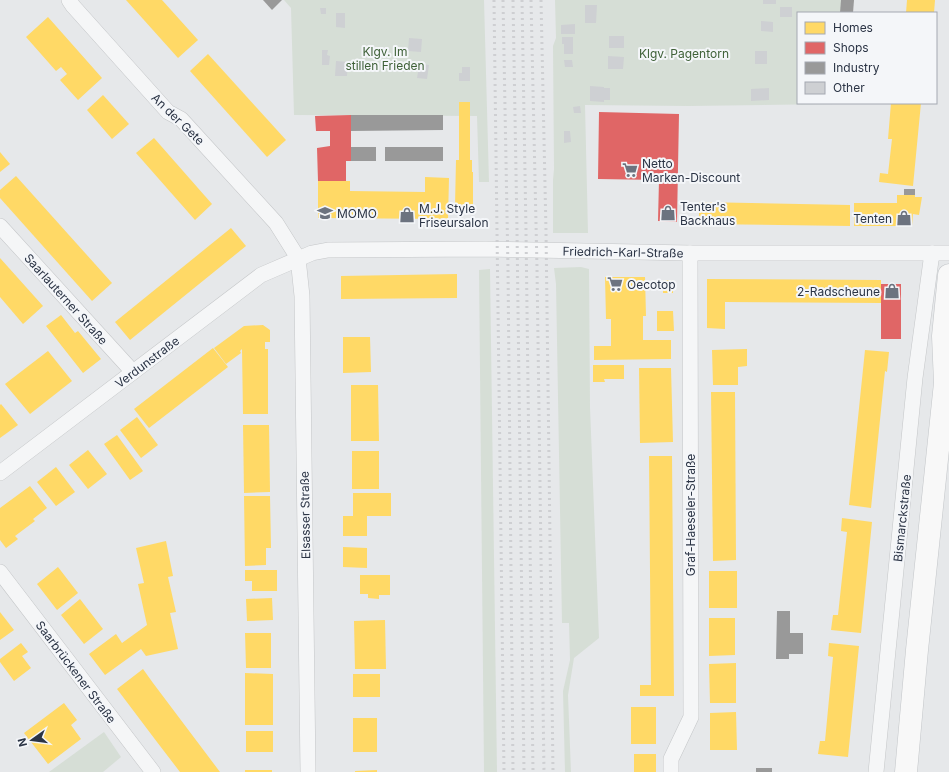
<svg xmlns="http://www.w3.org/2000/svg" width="949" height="772" font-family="Inter,sans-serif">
	<rect width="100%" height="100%" fill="#e6e8ea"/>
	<!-- green -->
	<g fill="#d6ded6">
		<path d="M284 0H484L489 182H479L477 116 294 115 291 8Z"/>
		<path d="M555 0H842L841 13H798V103H834V104L689 106 585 105 588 233H553V180L554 169 553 46 556 38Z"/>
		<path d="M581 267 589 269 590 407 599 638 574 658 568 695 571 772H565L563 691 570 660 569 623H562L556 284 554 268Z"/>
		<path d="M490 269 497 772H484L479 270Z"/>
		<path d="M104 732 121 757 103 772H49Z"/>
	</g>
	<!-- homes -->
	<g fill="#ffd966">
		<path d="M126 0H162L198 40 178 58Z"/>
		<path d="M907 0H935L934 13H906Z"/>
		<path d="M48 17 102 78 78 100 60 80 67 74 61 67 56 71 26 37Z"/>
		<path d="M208 54 286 140 267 157 190 71Z"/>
		<path d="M103 95 129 124 112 139 87 110Z"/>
		<path d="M459 102H470V160H472V172H473V206H455L456 160H459Z"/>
		<path d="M891 103H921L913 186 879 182 880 173 888 174 892 139H888Z"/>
		<path d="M154 138 212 204 195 220 136 153Z"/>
		<path d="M0 152 10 164 0 172Z"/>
		<path d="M16 176 112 283 92 301 0 198V190Z"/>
		<path d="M425 177 449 178 448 219 318 218V181H350V191L425 192Z"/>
		<path d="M897 195H915V197H922L919 215 913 214 912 226H854V203H897Z"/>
		<path d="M699 202 850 205V226L699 224Z"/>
		<path d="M231 228 246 246 130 340 115 322Z"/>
		<path d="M0 258 43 306 23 324 0 297Z"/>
		<path d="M457 274V298L341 299V276Z"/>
		<path d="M605 277H645L646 316H643V340H671V359L594 360V346H611V319H606Z"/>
		<path d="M707 279 881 280V303L725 302V329L707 328Z"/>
		<rect x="663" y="280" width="10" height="13"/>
		<path d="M657 311H673L674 331H657Z"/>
		<path d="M61 315 75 333 78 331 101 359 83 373 46 326Z"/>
		<path d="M263 325 270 330V342H265V349H268V414H243L242 349 240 351 241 353 226 364 214 348 244 326Z"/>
		<path d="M343 337H370L371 372 343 373Z"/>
		<path d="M213 348 228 367 149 428 134 409Z"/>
		<path d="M747 349V366L738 367V385H713L712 350Z"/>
		<path d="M865 350 889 352 887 372 885 371 871 508 849 505Z"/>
		<path d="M48 351 72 381 30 414 5 384Z"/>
		<path d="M593 365H624V379H604L605 382H593Z"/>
		<path d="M639 368H671L673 442 640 443Z"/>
		<path d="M351 385H378L379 441H351Z"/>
		<path d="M711 392H735L736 560 713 561Z"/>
		<path d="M1 404 18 425 0 438V405Z"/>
		<path d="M137 417 158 445 141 458 120 430Z"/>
		<path d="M243 425H269L270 492 244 493Z"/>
		<path d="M117 435 143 471 130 480 104 444Z"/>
		<path d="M88 450 107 474 88 489 69 465Z"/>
		<rect x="352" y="451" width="27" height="38"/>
		<path d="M649 456H672L674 696H640V685H651Z"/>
		<path d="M56 467 75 492 56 506 37 482Z"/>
		<path d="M30 486 47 508 33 519 35 521 15 536 18 539 6 548 0 540V508Z"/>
		<path d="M353 493H391V516H367V536H343V516H353Z"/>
		<path d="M244 496H270L271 548H266V565L245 566Z"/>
		<path d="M842 518 872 522 861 633 831 630 833 615H838L847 532 841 531Z"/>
		<path d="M166 541 173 576 168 577 176 612 170 613 178 649 146 656 141 649 105 675 89 654 116 634 122 643 147 625 138 584 144 583 136 548Z"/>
		<path d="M343 547 367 548V568L343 567Z"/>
		<path d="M58 567 78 593 57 610 37 584Z"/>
		<path d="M245 570H277V591H252V581H245Z"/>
		<rect x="709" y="571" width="28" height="37"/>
		<path d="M360 575H390V595H379V599L368 598V594H360Z"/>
		<path d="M272 598 273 620 247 621 246 599Z"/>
		<path d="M80 599 103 629 84 644 61 615Z"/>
		<path d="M0 612 14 630 0 640Z"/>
		<path d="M709 618H735V655L709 656Z"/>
		<path d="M385 620 386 669H355L354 621Z"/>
		<path d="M245 633H271V668H246Z"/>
		<path d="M21 643 28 652 22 656 31 668 14 681 0 662V659Z"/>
		<path d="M829 643 859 646 848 757 818 754 820 741H825L833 657 828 656Z"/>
		<path d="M736 663V703H710L709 664Z"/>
		<path d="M143 669 153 683 220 772H180L157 742 117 689Z"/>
		<path d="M245 673 273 674V725H245Z"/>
		<rect x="353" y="674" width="27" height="23"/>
		<path d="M64 703 77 720 71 725 81 739 48 764 24 733Z"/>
		<rect x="631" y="707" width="25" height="37"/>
		<path d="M736 712 737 750H710V713Z"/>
		<rect x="353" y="718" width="24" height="34"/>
		<rect x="246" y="731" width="27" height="21"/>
		<rect x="634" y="754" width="22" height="18"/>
		<rect x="245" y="770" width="27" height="2"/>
		<path d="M377 770V772H355V771Z"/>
	</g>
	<!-- shops -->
	<g fill="#e06666">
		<path d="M599 112 679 114 677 222 658 221 659 180 598 179Z"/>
		<path d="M351 115V161H346V181H318L317 148 330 146V131H316L315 116Z"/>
		<rect x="881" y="284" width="20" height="55"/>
	</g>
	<!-- industry -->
	<g fill="#999">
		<path d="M263 0H282L272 10Z"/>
		<path d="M841 0H854L853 13H840Z"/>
		<path d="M351 115H443V130L351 131Z"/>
		<rect x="351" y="147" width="25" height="14"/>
		<rect x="385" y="147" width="58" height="14"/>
		<rect x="904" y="189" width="11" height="6"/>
		<path d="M777 611H790V633H803V654H789V659H776Z"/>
		<rect x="756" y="768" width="16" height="4"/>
	</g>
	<!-- building -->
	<g fill="#ced0d3">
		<rect x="763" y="0" width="13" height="4"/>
		<path d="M585 5H597L596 23H585Z"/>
		<rect x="780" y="7" width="12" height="10"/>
		<path d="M320 8H326V14H321Z"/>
		<path d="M336 13H345V28L336 27Z"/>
		<path d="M761 21 773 22V32L761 31Z"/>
		<path d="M575 24V34H561V25Z"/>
		<rect x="609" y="36" width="15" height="12"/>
		<path d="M562 37H573V54H564V44H562Z"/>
		<path d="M409 38 422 39 421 52 408 51Z"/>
		<path d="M322 50H328L327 55 330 56 329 65H322Z"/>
		<rect x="755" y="51" width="12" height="13"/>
		<path d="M608 56 624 57 623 69H608Z"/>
		<path d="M564 60H572L573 67H565Z"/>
		<path d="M336 61 348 62 347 76H335Z"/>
		<path d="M422 64 429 65 427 79 417 78 419 66 422 67Z"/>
		<path d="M462 67H470V81H459V73H462Z"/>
		<path d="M590 86 604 87V88H610V100H604V102L590 101Z"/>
		<path d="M769 88V100L751 101V89Z"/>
		<path d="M580 106 581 113H574L573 107Z"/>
		<path d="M564 131H570L571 142 564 143Z"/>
	</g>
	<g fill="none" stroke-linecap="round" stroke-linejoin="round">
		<defs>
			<g id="minor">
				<path d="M69 0 73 6 168 112 181 119 276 223 298 258 302 296 308 772"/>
				<path d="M0 226 133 372"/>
				<path d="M0 473 261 275 312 253 328 250 486 249 690 253H949"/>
				<path d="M0 572 153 772"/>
				<path d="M671 772V759L691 717 690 253"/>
				<path d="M876 772 915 378 932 253"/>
			</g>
			<path id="primary" d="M906 772 917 650 945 383 943 336 949 275"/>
		</defs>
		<!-- minor casing -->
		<use href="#minor" stroke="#c4c6c8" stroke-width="16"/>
		<!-- primary casing -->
		<use href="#primary" stroke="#c2c5c8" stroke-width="23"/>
		<!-- minor -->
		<use href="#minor" stroke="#f5f6f7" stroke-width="15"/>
		<!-- primary -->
		<use href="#primary" stroke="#f8f8f8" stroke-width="22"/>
		<!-- rail -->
		<g stroke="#cecfd2" stroke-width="3" stroke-dasharray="2 4" stroke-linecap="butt">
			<path d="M494 0 504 772"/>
			<path d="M503 0 508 269 513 772"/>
			<path d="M513 0 517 231 524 772"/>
			<path d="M522 0 526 231 533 772"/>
			<path d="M531 0 537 268 544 772"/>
			<path d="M541 0 546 231 553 772"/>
		</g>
	</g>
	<!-- icons -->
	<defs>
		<symbol id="supermarket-bare" viewBox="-9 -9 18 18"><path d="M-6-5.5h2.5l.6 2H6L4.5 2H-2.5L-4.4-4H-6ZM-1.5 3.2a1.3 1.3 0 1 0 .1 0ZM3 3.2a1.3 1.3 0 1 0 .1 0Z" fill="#6c737f" stroke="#f4f6f9" stroke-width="2.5" paint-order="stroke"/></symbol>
		<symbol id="school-bare" viewBox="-9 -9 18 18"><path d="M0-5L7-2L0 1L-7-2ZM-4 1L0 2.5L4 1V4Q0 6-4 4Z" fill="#6c737f" stroke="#f4f6f9" stroke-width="2.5" paint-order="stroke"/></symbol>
		<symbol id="shop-bare" viewBox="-9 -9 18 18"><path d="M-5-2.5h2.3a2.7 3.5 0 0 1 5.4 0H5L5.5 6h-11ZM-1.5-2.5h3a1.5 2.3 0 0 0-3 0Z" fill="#6c737f" stroke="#f4f6f9" stroke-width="2.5" paint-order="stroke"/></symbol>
	</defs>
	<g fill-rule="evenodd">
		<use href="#supermarket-bare" x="619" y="159" width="22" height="22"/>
		<use href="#school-bare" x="314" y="202" width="22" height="22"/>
		<use href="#shop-bare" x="657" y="202" width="22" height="22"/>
		<use href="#shop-bare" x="396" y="204" width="22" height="22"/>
		<use href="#shop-bare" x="893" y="207" width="22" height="22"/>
		<use href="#supermarket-bare" x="604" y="273" width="22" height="22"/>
		<use href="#shop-bare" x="881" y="280" width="22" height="22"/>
	</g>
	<g text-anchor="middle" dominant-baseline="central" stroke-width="4" stroke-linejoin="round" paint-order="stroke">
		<!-- park labels -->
		<g font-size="12" fill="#3f6138" stroke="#f4f6f9">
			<text x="385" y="51">Klgv. Im<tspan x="385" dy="14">stillen Frieden</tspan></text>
			<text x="684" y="53">Klgv. Pagentorn</text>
		</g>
		<!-- street labels -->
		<g font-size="12" fill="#2b3445" stroke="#f4f6f9">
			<text transform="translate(178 119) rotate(44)">An der Gete</text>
			<text transform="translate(623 252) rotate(1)">Friedrich-Karl-Straße</text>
			<text transform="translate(66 299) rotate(48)">Saarlauterner Straße</text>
			<text transform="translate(147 362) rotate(-37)">Verdunstraße</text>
			<text transform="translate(305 515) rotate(-91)">Elsasser Straße</text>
			<text transform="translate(690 515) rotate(-90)">Graf-Haeseler-Straße</text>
			<text transform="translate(902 518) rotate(-84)">Bismarckstraße</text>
			<text transform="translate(76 672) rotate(53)">Saarbrückener Straße</text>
		</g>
		<!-- poi labels -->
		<g font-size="12" fill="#2b3445" stroke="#f4f6f9" text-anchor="start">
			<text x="642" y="163">Netto<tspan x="642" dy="14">Marken-Discount</tspan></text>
			<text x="680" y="206">Tenter's<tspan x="680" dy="14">Backhaus</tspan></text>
			<text x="419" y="208">M.J. Style<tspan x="419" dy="14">Friseursalon</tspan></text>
			<text x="337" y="213">MOMO</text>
			<text x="892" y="218" text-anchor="end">Tenten</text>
			<text x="627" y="284">Oecotop</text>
			<text x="880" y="291" text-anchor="end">2-Radscheune</text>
		</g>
	</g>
	<!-- legend -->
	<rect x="797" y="12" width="140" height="92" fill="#f4f6f9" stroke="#a4a8b1"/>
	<rect x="805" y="22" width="20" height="12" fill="#ffd966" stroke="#a4a8b1"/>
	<text x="833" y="32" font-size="12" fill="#2b3445">Homes</text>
	<rect x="805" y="42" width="20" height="12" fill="#e06666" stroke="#a4a8b1"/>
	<text x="833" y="52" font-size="12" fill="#2b3445">Shops</text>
	<rect x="805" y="62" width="20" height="12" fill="#999999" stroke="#a4a8b1"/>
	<text x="833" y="72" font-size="12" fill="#2b3445">Industry</text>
	<rect x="805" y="82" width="20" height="12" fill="#ced0d3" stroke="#a4a8b1"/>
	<text x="833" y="92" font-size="12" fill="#2b3445">Other</text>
	<!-- north arrow -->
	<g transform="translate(32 740) rotate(256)" stroke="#f4f6f9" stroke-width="3" paint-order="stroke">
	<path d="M0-3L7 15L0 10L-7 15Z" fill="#2b3445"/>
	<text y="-6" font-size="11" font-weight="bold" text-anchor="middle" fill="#2b3445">N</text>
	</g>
</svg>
